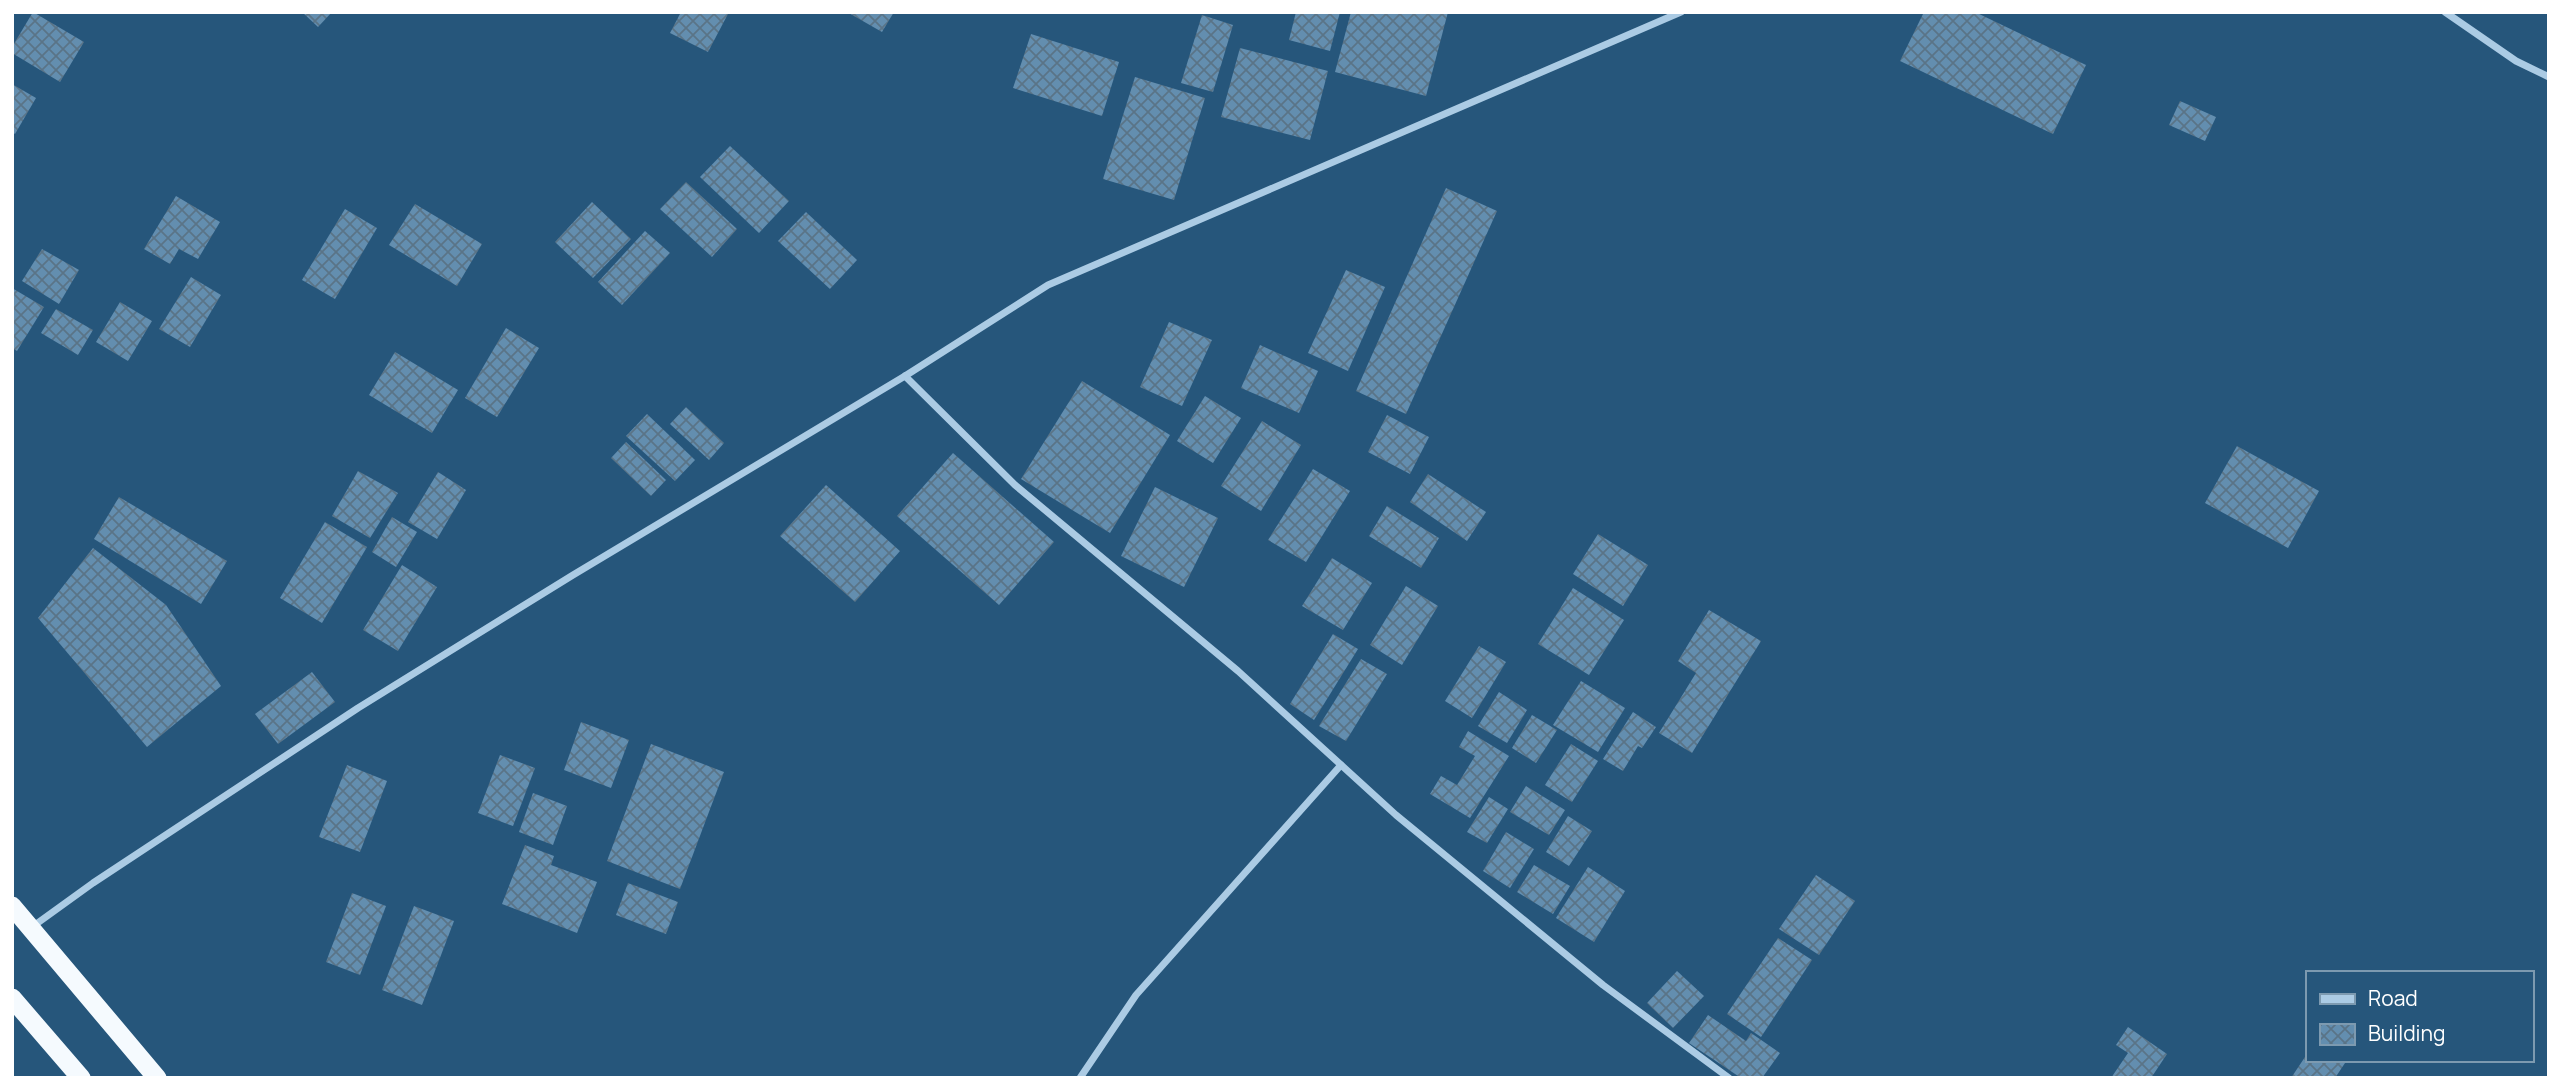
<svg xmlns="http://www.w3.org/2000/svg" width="2561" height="1090" font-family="Manrope,sans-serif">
	<defs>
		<pattern id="building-cross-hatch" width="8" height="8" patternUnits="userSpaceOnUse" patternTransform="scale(1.75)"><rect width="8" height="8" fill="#638eaf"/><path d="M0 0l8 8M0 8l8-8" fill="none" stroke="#5a7487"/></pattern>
	</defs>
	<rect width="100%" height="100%" fill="#26567b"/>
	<!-- building -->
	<g fill="url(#building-cross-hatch)">
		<path d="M33 12 84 42 60 82 12 53V47Z"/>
		<path d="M302 12H332L318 27Z"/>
		<path d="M681 12H729L708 52 670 33Z"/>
		<path d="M847 12H894L882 32Z"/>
		<path d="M1296 12H1340L1330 51 1289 40Z"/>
		<path d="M1351 12H1448L1426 96 1335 72Z"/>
		<path d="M1924 12H1975L2086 65 2053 134 1900 61Z"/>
		<path d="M1202 15 1233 25 1213 92 1181 83Z"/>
		<path d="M1031 34 1119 62 1102 116 1013 88Z"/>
		<path d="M1240 48 1328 71 1310 140 1221 117Z"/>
		<path d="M1135 77 1205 98 1174 200 1103 179Z"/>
		<path d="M12 84 36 98 15 134 12 132Z"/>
		<path d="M2180 101 2216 117 2205 141 2169 125Z"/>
		<path d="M730 146 789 201 759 233 700 177Z"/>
		<path d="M686 182 737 229 712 257 660 209Z"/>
		<path d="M1446 188 1497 211 1406 414 1356 391Z"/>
		<path d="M176 196 220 222 198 259 179 249 170 264 144 249Z"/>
		<path d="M592 202 631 239 593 278 555 242Z"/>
		<path d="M415 204 482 244 457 286 389 245Z"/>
		<path d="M345 209 377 228 335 299 302 280Z"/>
		<path d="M806 212 857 260 830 289 778 241Z"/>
		<path d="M645 231 670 253 622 305 598 282Z"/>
		<path d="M42 249 79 270 59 304 22 281Z"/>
		<path d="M1346 270 1385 287 1348 371 1308 353Z"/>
		<path d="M191 277 221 295 190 347 159 329Z"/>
		<path d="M12 288 44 307 17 351 12 348Z"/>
		<path d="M120 302 152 321 128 361 96 342Z"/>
		<path d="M56 309 93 330 78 355 41 333Z"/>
		<path d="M1169 322 1212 340 1182 406 1140 387Z"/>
		<path d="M506 328 539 348 497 417 465 398Z"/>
		<path d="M1260 345 1318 371 1299 413 1241 388Z"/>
		<path d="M395 352 458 390 432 433 369 395Z"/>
		<path d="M1082 381 1170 435 1110 533 1021 479Z"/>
		<path d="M1205 396 1241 418 1213 463 1177 441Z"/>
		<path d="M686 407 724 443 709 460 670 424Z"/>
		<path d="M647 414 695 460 675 481 626 436Z"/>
		<path d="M1387 415 1429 437 1410 474 1368 452Z"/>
		<path d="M1262 421 1301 445 1261 511 1221 486Z"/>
		<path d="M626 442 666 480 651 496 611 458Z"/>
		<path d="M2237 446 2319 491 2288 548 2205 503Z"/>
		<path d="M953 453 1054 542 999 605 897 516Z"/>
		<path d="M1313 469 1350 491 1306 562 1268 540Z"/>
		<path d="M358 471 398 493 370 538 332 516Z"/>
		<path d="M438 472 466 490 437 539 408 522Z"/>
		<path d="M1428 474 1486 512 1467 541 1410 502Z"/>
		<path d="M826 485 900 551 855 602 780 536Z"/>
		<path d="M1155 487 1218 518 1184 587 1121 556Z"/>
		<path d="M119 497 227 561 201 604 94 539Z"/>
		<path d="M1387 506 1439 538 1421 568 1369 536Z"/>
		<path d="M392 517 417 532 396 567 372 552Z"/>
		<path d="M325 522 367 547 322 623 280 598Z"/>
		<path d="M1598 534 1648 565 1623 606 1573 574Z"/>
		<path d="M93 548 166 605 221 686 147 747 38 618Z"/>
		<path d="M1332 558 1372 583 1343 630 1302 606Z"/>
		<path d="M402 565 437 587 398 651 363 630Z"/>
		<path d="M1406 586 1438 606 1402 665 1370 645Z"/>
		<path d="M1573 588 1624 620 1589 675 1538 644Z"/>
		<path d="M1709 610 1761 641 1692 753 1659 733 1696 673 1678 661Z"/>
		<path d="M1333 634 1358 649 1314 720 1290 704Z"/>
		<path d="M1479 646 1506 662 1472 718 1445 701Z"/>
		<path d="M1361 659 1387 674 1346 741 1319 726Z"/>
		<path d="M312 672 335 702 278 744 255 714Z"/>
		<path d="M1581 681 1625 708 1598 752 1553 725Z"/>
		<path d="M1499 692 1527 710 1507 743 1478 726Z"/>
		<path d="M1633 712 1656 727 1642 748 1638 746 1623 771 1603 759Z"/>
		<path d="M1532 715 1557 730 1536 763 1512 748Z"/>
		<path d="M581 722 629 740 611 788 564 770Z"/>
		<path d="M1468 731 1509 756 1470 818 1430 794 1441 776 1457 785 1475 756 1459 747Z"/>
		<path d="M651 744 724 772 680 889 607 861Z"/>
		<path d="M1571 744 1598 761 1572 802 1545 785Z"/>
		<path d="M500 755 535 768 513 826 478 813Z"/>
		<path d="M347 765 387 781 360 852 319 837Z"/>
		<path d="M1526 786 1565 810 1549 835 1510 812Z"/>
		<path d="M533 793 567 806 553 845 519 832Z"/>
		<path d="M1489 797 1508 809 1487 843 1467 832Z"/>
		<path d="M1568 816 1592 831 1569 866 1546 852Z"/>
		<path d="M1506 832 1534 849 1510 888 1483 871Z"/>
		<path d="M525 845 554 856 551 865 597 882 577 933 502 904Z"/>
		<path d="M1534 865 1570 886 1553 914 1517 892Z"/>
		<path d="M1588 867 1625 891 1594 942 1556 918Z"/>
		<path d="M1816 875 1855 901 1819 955 1779 929Z"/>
		<path d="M628 883 678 902 666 934 616 915Z"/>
		<path d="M352 893 386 906 360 975 326 962Z"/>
		<path d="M414 906 454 921 422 1005 382 990Z"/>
		<path d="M1778 938 1812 960 1761 1037 1727 1014Z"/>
		<path d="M1677 971 1704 996 1673 1028 1647 1003Z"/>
		<path d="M1708 1015 1746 1041 1751 1033 1780 1053 1762 1078H1741L1689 1043Z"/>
		<path d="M2128 1027 2167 1054 2151 1078H2111L2128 1053 2116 1045Z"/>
		<path d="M2307 1054V1060H2347L2335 1078H2291Z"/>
	</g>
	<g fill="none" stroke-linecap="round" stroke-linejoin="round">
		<!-- minor -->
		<g stroke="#abcbe4" stroke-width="7">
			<path d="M2445 12 2516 61 2549 77"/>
			<path d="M905 376 1015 485 1238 671 1396 815 1603 985 1729 1078"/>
			<path d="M32 927 93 883 358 708 573 575 905 376 1048 285 1681 12"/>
			<path d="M1080 1078 1136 995 1341 765"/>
		</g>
		<!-- trunk -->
		<g stroke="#f5fafe" stroke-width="19">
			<path d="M12 906 157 1078"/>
			<path d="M12 998 81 1078"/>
		</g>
	</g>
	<!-- border -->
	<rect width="2561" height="1090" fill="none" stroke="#ffffff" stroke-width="28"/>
	<!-- legend -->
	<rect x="2306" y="971" width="228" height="91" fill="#26567b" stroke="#7d9ab0" stroke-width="2"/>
	<rect x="2320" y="994" width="35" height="10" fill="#abcbe4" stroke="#7d9ab0" stroke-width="2"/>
	<text x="2368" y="1006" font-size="21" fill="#ffffff">Road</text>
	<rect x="2320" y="1024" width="35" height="21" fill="url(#building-cross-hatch)" stroke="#7d9ab0" stroke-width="2"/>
	<text x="2368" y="1041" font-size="21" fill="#ffffff">Building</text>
</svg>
